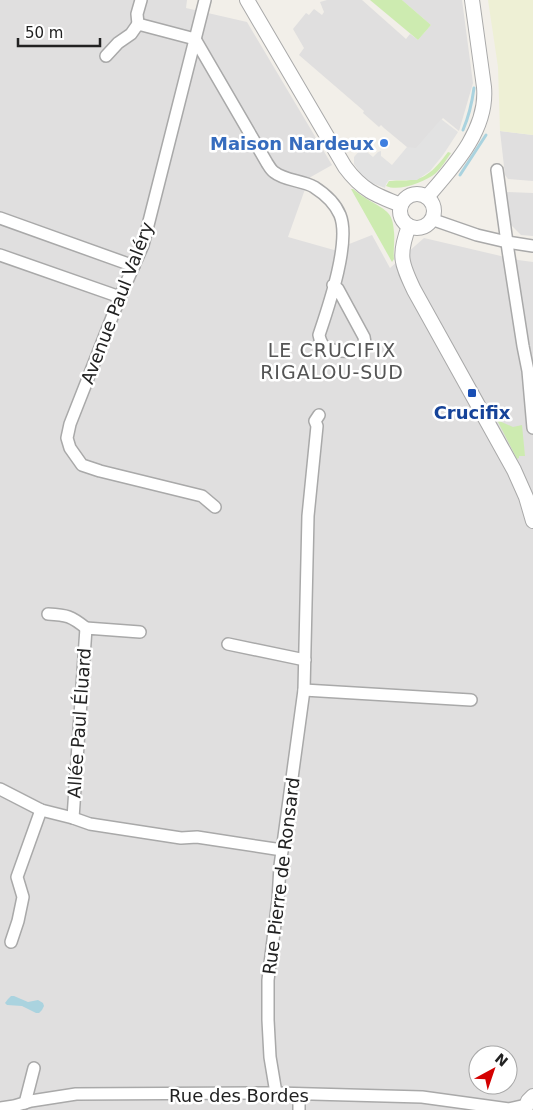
<svg xmlns="http://www.w3.org/2000/svg" width="533" height="1110" font-family="'DejaVu Sans',sans-serif">
	<rect width="100%" height="100%" fill="#f2efe9"/>
	<!-- residential -->
	<g fill="#e0dfdf" fill-rule="evenodd">
		<path d="M0 0H187L186 8 247 22 332 165 309 178 288 237 334 250 372 235 390 268 424 238 518 260 533 262V1110H0ZM478 1055H508V1085H478Z"/>
		<path d="M327 0H362L406 39 410 34 418 40 431 25 402 0H462L473 83 459 131 443 118 413 152 384 128 381 125 379 127 363 113 364 111 299 55 304 48 293 29 306 13 309 15 314 9 322 15 324 12 320 2Z"/>
		<path d="M500 131 533 135V181L508 179 505 175Z"/>
		<path d="M506 192 533 193V236L521 235 511 225Z"/>
	</g>
	<!-- farmland -->
	<path fill="#eef0d5" d="M488 0H533V135L500 131 498 67Z"/>
	<!-- grass -->
	<g fill="#cdebb0">
		<path d="M370 0H402L431 25 418 40Z"/>
		<path d="M448 152 451 153C446 160 442 167 436 173 425 182 399 192 386 186L389 181H391C398 180 405 181 411 180 428 179 439 164 448 152Z"/>
		<path d="M351 189H353C359 194 365 198 372 202 387 211 393 213 394 232 395 241 393 250 394 259L392 262Z"/>
		<path d="M497 420 513 427 522 425 525 456H519V458L517 459Z"/>
	</g>
	<!-- parking -->
	<path fill="#e2e2e2" d="M441 119 458 132 443 155 430 171 417 180H389L386 184 385 188 369 182 361 174 354 164V157L362 148 373 157 378 152 381 151V156L392 165 407 147 416 148Z"/>
	<!-- water -->
	<path fill="#aad3df" d="M11 996H14L28 1002 38 1000 43 1003 44 1006 42 1010 39 1013H36L22 1006 7 1005 5 1003 8 999Z"/>
	<g fill="none" stroke-linecap="round" stroke-linejoin="round">
		<!-- stream -->
		<g stroke="#aad3df" stroke-width="3">
			<path d="M463 130C469 116 472 103 474 88"/>
			<path d="M460 175 486 135"/>
			<path d="M179 1100 196 1101"/>
			<path d="M213 1101H225"/>
		</g>
		<defs>
			<g id="minor">
				<path d="M205 0 143 245 120 297 70 424 67 438 70 448 82 465 100 471 202 496 215 507"/>
				<path d="M138 24 137 14 141 0"/>
				<path d="M106 56 118 43 131 34 138 24 195 39 267 163C269 166 271 170 274 172 285 181 302 180 314 187 325 194 335 203 340 215 351 242 328 308 319 335 320 340 321 343 324 346 331 352 351 352 360 351L365 343 364 337 338 289 333 285"/>
				<path d="M497 170 508 250 523 346 528 371 533 428"/>
				<path d="M0 218 134 266"/>
				<path d="M431 219 477 235 507 242 533 246"/>
				<path d="M0 255 120 297"/>
				<path d="M48 614C67 615 71 616 86 628"/>
				<path d="M228 644 305 660"/>
				<path d="M304 690 471 700"/>
				<path d="M0 789 41 810 73 818 90 824 181 838 197 837 282 850"/>
				<path d="M73 818 86 628 140 632"/>
				<path d="M11 942 18 921 23 897 17 877 41 810"/>
				<path d="M276 1093 270 1057 268 1020V980L278 900 280 866 304 690 308 516 317 426 315 421 319 415"/>
				<path d="M299 1094V1110"/>
				<path d="M25 1103 34 1068"/>
				<path d="M0 1108 14 1106 31 1101 76 1094 276 1093 422 1097 509 1109 526 1105"/>
			</g>
			<g id="tertiary">
				<path d="M247 0 345 167C362 190 375 195 401 205"/>
				<circle cx="417" cy="211" r="17"/>
				<path d="M427 197C453 167 488 130 484 87L472 0"/>
				<path d="M409 226C398 255 401 263 414 290L514 470 526 497 533 521"/>
				<path d="M525 1110 528 1101 533 1096"/>
			</g>
		</defs>
		<!-- minor casing -->
		<use href="#minor" stroke="#a9a9a9" stroke-width="14"/>
		<!-- tertiary casing -->
		<use href="#tertiary" stroke="#a9a9a9" stroke-width="16"/>
		<!-- minor -->
		<use href="#minor" stroke="#fff" stroke-width="11"/>
		<!-- tertiary -->
		<use href="#tertiary" stroke="#fff" stroke-width="14"/>
	</g>
	<!-- markers -->
	<circle fill="#3f7fe0" stroke="#fff" stroke-width="2" cx="384" cy="143" r="5"/>
	<rect fill="#1a4fb4" stroke="#fff" stroke-width="2" x="467" y="388" width="10" height="10" rx="2.5"/>
	<g text-anchor="middle" dominant-baseline="central" stroke-width="5" stroke-linejoin="round" paint-order="stroke">
		<!-- shop labels -->
		<g font-size="18" font-weight="bold" fill="#366cbe" stroke="#fff" text-anchor="end">
			<text x="374" y="143">Maison Nardeux</text>
		</g>
		<!-- street labels -->
		<g font-size="18" fill="#222" stroke="#fff">
			<text transform="translate(117 303) rotate(-69)">Avenue Paul Valéry</text>
			<text transform="translate(79 723) rotate(-86)">Allée Paul Éluard</text>
			<text transform="translate(281 876) rotate(-83)">Rue Pierre de Ronsard</text>
			<text x="239" y="1095">Rue des Bordes</text>
		</g>
		<!-- transit labels -->
		<g font-size="18" font-weight="bold" fill="#164399" stroke="#fff">
			<text x="472" y="412">Crucifix</text>
		</g>
		<!-- neighbourhood labels -->
		<g font-size="19" letter-spacing="1" fill="#555" stroke="#fff">
			<text x="332" y="350">LE CRUCIFIX<tspan x="332" dy="22">RIGALOU-SUD</tspan></text>
		</g>
	</g>
	<!-- north arrow -->
	<g transform="translate(493 1070) rotate(40)"><circle r="24" fill="#ffffff" stroke="#a7a7a7"/>
	<path d="M0-4L9 19L0 12L-9 19Z" fill="#d40000"/>
	<text y="-8" font-size="14" font-weight="bold" text-anchor="middle" fill="#222222">N</text>
	</g>
	<!-- scale -->
	<path d="M18 38v8h82v-8" fill="none" stroke="#222222" stroke-width="2.5"/>
	<text x="25" y="38" font-size="15" fill="#222222" stroke="#ffffff" stroke-width="4" paint-order="stroke">50 m</text>
</svg>
